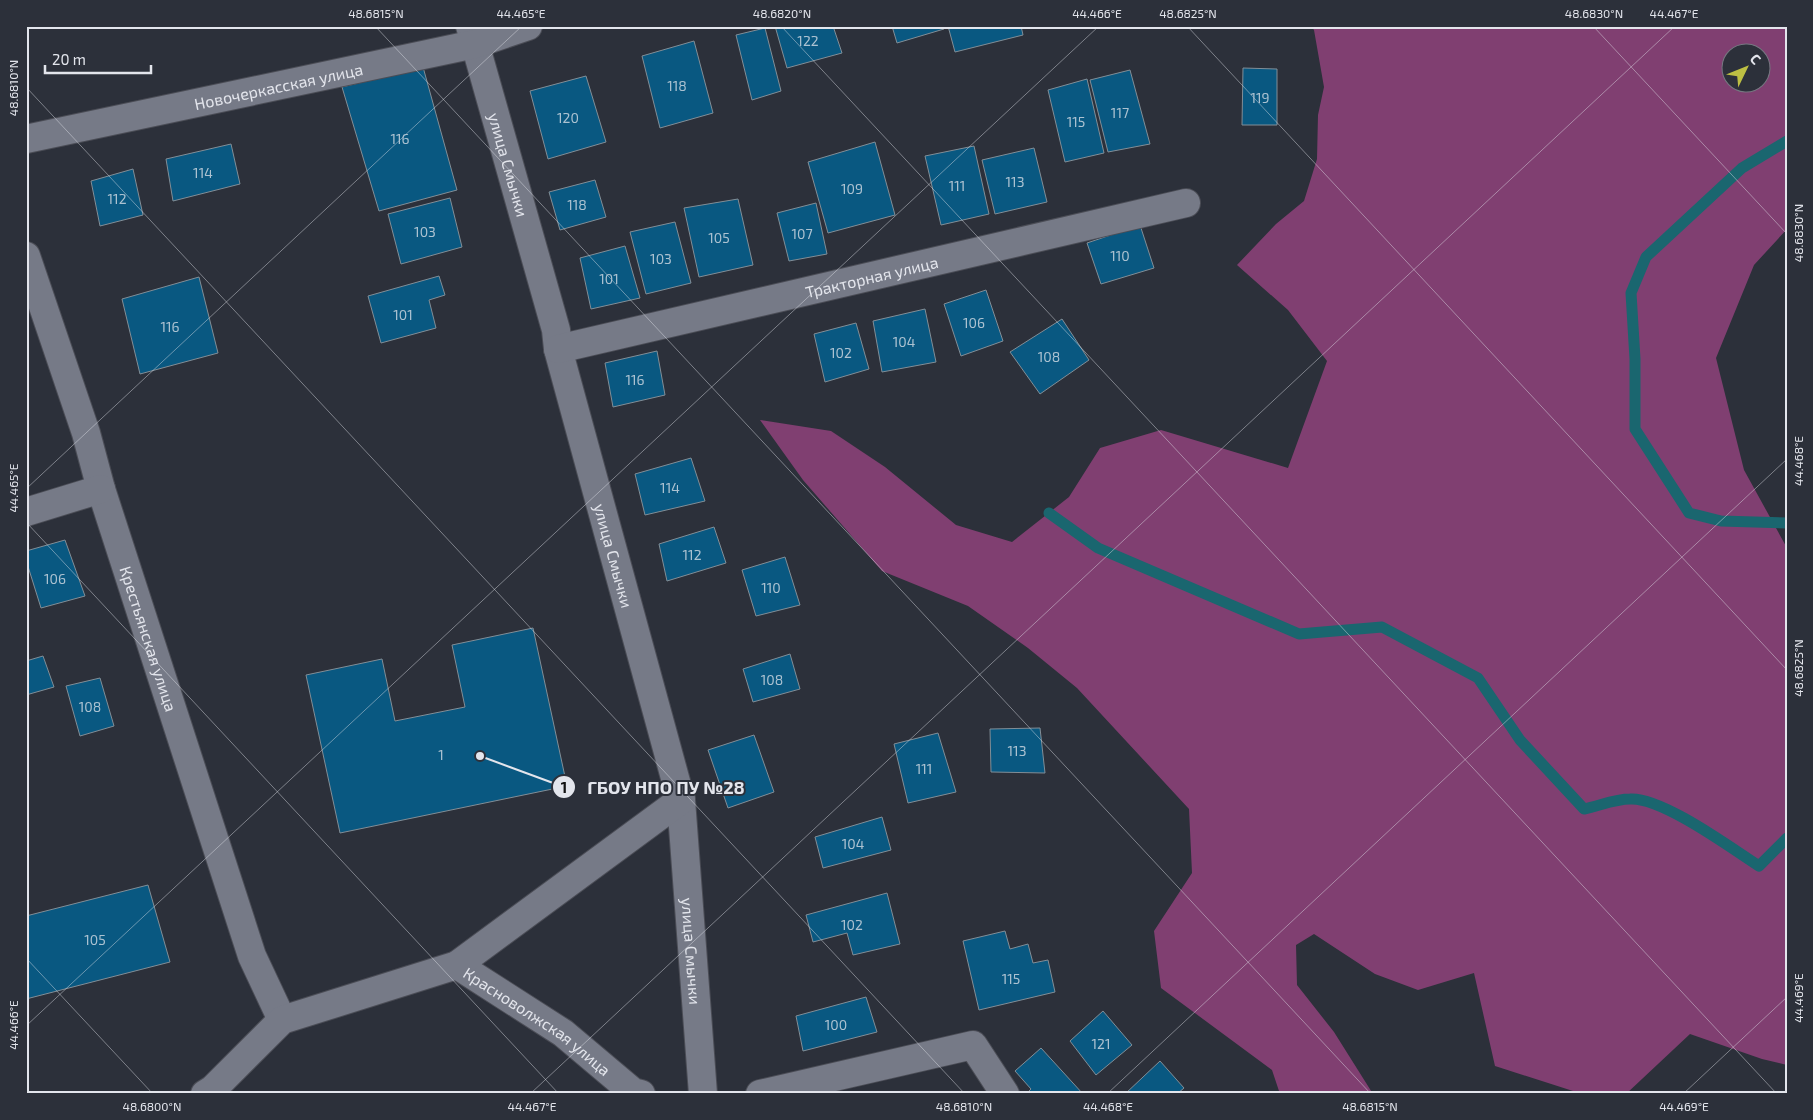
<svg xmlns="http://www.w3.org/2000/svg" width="1813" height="1120" font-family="'Exo 2',sans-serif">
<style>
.green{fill:#803f71;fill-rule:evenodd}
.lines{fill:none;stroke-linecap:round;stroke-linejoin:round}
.stream{stroke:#1a666f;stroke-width:11}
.building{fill:#095881;stroke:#828e97}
.minor-casing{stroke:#4b4d56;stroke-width:30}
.minor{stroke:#767a87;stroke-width:28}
.ticks{fill:none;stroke:#e3e5ec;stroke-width:1;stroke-opacity:0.45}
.labels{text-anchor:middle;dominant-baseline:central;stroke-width:4;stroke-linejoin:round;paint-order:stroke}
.number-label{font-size:14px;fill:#acc2d1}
.street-label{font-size:16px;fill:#e3e5ec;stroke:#2c303a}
.leader{fill:none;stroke:#e3e5ec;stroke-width:2}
.callout-dot{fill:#e3e5ec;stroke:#2c303a;stroke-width:2}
.mark-label{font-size:15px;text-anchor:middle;font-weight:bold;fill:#111}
.callout-label{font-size:18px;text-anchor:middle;font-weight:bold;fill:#e3e5ec;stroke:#2c303a;stroke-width:4;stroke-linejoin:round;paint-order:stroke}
.neatline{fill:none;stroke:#e3e5ec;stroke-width:2}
.ticks-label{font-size:12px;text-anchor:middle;fill:#e3e5ec}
</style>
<rect width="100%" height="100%" fill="#2c303a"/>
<path class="green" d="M 1311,26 L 1787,26 L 1787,229 L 1754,265 L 1716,358 L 1744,470 L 1787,548 L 1787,1065 L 1762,1059 L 1690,1034 L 1626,1094 L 1573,1091 L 1495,1066 L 1474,973 L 1418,990 L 1375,974 L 1314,934 L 1296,945 L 1297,985 L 1334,1032 L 1373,1094 L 1280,1094 L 1272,1070 L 1161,988 L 1154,931 L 1192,873 L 1189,809 L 1077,688 L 1028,648 L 968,606 L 882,571 L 803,480 L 760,420 L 831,431 L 885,467 L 956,525 L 1012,542 L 1069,497 L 1100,448 L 1161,430 L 1288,468 L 1327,361 L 1288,310 L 1237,265 L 1276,224 L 1304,201 L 1317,159 L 1318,115 L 1324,87 L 1314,30 ZM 1730,52 L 1760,52 L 1760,82 L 1730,82 Z"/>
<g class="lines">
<g class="stream">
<path d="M 1787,141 L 1742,168 L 1646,257 L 1631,293 L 1635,359 L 1635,429 L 1689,513 L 1721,521 L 1787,523"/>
<path d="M 1049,513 L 1098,548 L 1299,634 L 1382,627 L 1478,678 L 1520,740 L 1584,809 C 1599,806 1615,799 1630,799 C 1662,797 1731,848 1759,866 L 1787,838"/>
</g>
</g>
<g class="building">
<path d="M 775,26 L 833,26 L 842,53 L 787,68 Z"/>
<path d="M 892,26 L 944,26 L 944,29 L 897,43 Z"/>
<path d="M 948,26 L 1021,26 L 1023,35 L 955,52 Z"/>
<path d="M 765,28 L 781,91 L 752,100 L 736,35 Z"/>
<path d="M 694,41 L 713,113 L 660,128 L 642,56 Z"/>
<path d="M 423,67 L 457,190 L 379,211 L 342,87 Z"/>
<path d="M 1243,68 L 1277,69 L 1277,125 L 1242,125 Z"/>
<path d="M 1130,70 L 1150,144 L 1108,152 L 1090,80 Z"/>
<path d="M 586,76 L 606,142 L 548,159 L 530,91 Z"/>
<path d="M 1087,79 L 1104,153 L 1065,162 L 1048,90 Z"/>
<path d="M 875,142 L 895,215 L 828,233 L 808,162 Z"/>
<path d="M 231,144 L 240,184 L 173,201 L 166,159 Z"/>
<path d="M 974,146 L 989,214 L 941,225 L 925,156 Z"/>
<path d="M 1034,148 L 1047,202 L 995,214 L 982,160 Z"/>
<path d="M 133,169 L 143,215 L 100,226 L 91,181 Z"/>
<path d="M 595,180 L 606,217 L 560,230 L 549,192 Z"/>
<path d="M 450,198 L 462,247 L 401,264 L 388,214 Z"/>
<path d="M 738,199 L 753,265 L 699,277 L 684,208 Z"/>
<path d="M 816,203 L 827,254 L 789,261 L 777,213 Z"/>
<path d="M 675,222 L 691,283 L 646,294 L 630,232 Z"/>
<path d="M 1140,225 L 1154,268 L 1101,284 L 1087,243 Z"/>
<path d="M 625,246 L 640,298 L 591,309 L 580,258 Z"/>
<path d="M 439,276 L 445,295 L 429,300 L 436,328 L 381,343 L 368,296 Z"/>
<path d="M 199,277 L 218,353 L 140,374 L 122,299 Z"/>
<path d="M 986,290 L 1003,341 L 961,356 L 944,304 Z"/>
<path d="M 925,309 L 936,362 L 882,372 L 873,321 Z"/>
<path d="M 1062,319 L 1089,360 L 1040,394 L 1010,352 Z"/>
<path d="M 856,323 L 869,369 L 825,382 L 814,334 Z"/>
<path d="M 657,351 L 665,395 L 613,407 L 605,363 Z"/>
<path d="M 691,458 L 705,501 L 645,515 L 635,474 Z"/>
<path d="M 714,527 L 726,563 L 667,581 L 659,544 Z"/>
<path d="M 65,540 L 85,596 L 41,608 L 26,560 L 26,551 Z"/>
<path d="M 785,557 L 800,605 L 756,616 L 742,570 Z"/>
<path d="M 533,628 L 567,786 L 340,833 L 306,675 L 382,659 L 395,721 L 465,707 L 452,645 Z"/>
<path d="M 790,654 L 800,689 L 753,702 L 743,669 Z"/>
<path d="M 43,656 L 54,687 L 26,695 L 26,661 Z"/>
<path d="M 100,678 L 114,726 L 80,736 L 66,686 Z"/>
<path d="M 1040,728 L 1045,773 L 991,772 L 990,729 Z"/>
<path d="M 938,733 L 956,792 L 908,803 L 894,744 Z"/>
<path d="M 754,735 L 774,792 L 728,808 L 708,750 Z"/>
<path d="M 882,817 L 891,850 L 823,868 L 815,837 Z"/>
<path d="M 148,885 L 170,962 L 26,999 L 26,916 Z"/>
<path d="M 887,893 L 900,944 L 853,955 L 847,933 L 813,942 L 806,915 Z"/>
<path d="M 1005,931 L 1010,949 L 1028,944 L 1033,963 L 1048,960 L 1055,992 L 979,1010 L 963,941 Z"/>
<path d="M 866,997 L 877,1032 L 803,1051 L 796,1016 Z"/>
<path d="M 1103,1011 L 1132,1045 L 1096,1075 L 1070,1041 Z"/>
<path d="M 1041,1048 L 1083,1094 L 1026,1094 L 1031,1089 L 1015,1071 Z"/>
<path d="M 1160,1061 L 1184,1088 L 1177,1094 L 1125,1094 Z"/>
</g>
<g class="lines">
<defs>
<g id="minor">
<path id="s1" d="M 470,26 L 556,330 L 558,349 L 681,800 L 703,1094"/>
<path id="s2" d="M 26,139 L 475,44 L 528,26"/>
<path id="s3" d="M 26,256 L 86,433 L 101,489 L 252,956 L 282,1020"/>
<path id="s4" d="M 558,349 L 1186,203"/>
<path d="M 26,512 L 101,489"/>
<path id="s5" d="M 457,965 L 563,1033 L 633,1092 L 641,1094"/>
<path d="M 205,1094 L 213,1089 L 282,1020 L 457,965 L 681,800"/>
<path d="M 760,1094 L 973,1045 L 1005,1094"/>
</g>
</defs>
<use href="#minor" class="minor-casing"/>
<use href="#minor" class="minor"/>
</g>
<path class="ticks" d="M 375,26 L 1371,1094M 781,26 L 1777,1094M 1187,26 L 1787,670M 1593,26 L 1787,234M 26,87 L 965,1094M 26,489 L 522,26M 26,522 L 559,1094M 26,958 L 153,1094M 26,1026 L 1099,26M 530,1094 L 1675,26M 1107,1094 L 1787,459M 1683,1094 L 1787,997"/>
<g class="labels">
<g class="number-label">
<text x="808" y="40">122</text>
<text x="677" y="85">118</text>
<text x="1260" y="97">119</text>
<text x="1120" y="112">117</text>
<text x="568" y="117">120</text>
<text x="1076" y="121">115</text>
<text x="400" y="138">116</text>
<text x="203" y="172">114</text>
<text x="1015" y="181">113</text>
<text x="957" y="185">111</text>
<text x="852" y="188">109</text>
<text x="117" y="198">112</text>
<text x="577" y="204">118</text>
<text x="425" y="231">103</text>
<text x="802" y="233">107</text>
<text x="719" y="237">105</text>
<text x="1120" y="255">110</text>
<text x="661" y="258">103</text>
<text x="609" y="278">101</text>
<text x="403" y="314">101</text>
<text x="974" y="322">106</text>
<text x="170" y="326">116</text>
<text x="904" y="341">104</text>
<text x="841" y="352">102</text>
<text x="1049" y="356">108</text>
<text x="635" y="379">116</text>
<text x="670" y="487">114</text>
<text x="692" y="554">112</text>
<text x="55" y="578">106</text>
<text x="771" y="587">110</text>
<text x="772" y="679">108</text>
<text x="90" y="706">108</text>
<text x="1017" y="750">113</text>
<text x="441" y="754">1</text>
<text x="924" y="768">111</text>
<text x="853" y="843">104</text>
<text x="852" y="924">102</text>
<text x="95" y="939">105</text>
<text x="1011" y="978">115</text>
<text x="836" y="1024">100</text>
<text x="1101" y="1043">121</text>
</g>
<g class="street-label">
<text stroke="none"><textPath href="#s2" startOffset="258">Новочеркасская улица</textPath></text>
<text stroke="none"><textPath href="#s1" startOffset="144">улица Смычки</textPath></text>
<text stroke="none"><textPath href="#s4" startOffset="322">Тракторная улица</textPath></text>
<text stroke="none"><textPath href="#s1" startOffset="549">улица Смычки</textPath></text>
<text stroke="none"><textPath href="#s3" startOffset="402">Крестьянская улица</textPath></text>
<text stroke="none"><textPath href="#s1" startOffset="954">улица Смычки</textPath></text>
<text stroke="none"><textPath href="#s5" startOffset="98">Красноволжская улица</textPath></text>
</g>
</g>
<path class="leader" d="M480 756L564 787"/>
<g class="callout-dot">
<circle cx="480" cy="756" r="5"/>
<circle cx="564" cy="787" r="12"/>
</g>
<g class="mark-label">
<text x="564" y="793">1</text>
</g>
<g class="callout-label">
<text x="666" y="794">ГБОУ НПО ПУ №28</text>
</g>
<rect width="1813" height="1120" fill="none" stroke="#2c303a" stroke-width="55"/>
<g transform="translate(1746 68) rotate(47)"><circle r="24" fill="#2c303a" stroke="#757881"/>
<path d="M0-4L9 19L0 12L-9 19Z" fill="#bdbf43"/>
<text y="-8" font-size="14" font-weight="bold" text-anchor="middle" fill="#e3e5ec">С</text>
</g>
<path d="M45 65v8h106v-8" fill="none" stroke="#e3e5ec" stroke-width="2.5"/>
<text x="52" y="65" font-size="15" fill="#e3e5ec" stroke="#2c303a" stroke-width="4" paint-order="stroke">20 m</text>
<rect x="28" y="28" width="1758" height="1064" class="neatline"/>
<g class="ticks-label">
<text x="376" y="18">48.6815°N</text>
<text x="521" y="18">44.465°E</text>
<text x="782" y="18">48.6820°N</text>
<text x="1097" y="18">44.466°E</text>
<text x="1188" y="18">48.6825°N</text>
<text x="1594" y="18">48.6830°N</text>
<text x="1674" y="18">44.467°E</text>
<text transform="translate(14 88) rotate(-90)" y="4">48.6810°N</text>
<text transform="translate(1799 233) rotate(-90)" y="4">48.6830°N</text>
<text transform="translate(1799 461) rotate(-90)" y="4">44.468°E</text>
<text transform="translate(14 488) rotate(-90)" y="4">44.465°E</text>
<text transform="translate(1799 668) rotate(-90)" y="4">48.6825°N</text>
<text transform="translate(1799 998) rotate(-90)" y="4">44.469°E</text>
<text transform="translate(14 1025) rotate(-90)" y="4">44.466°E</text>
<text x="152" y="1111">48.6800°N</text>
<text x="532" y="1111">44.467°E</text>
<text x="964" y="1111">48.6810°N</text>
<text x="1108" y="1111">44.468°E</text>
<text x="1370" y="1111">48.6815°N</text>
<text x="1684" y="1111">44.469°E</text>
</g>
</svg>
